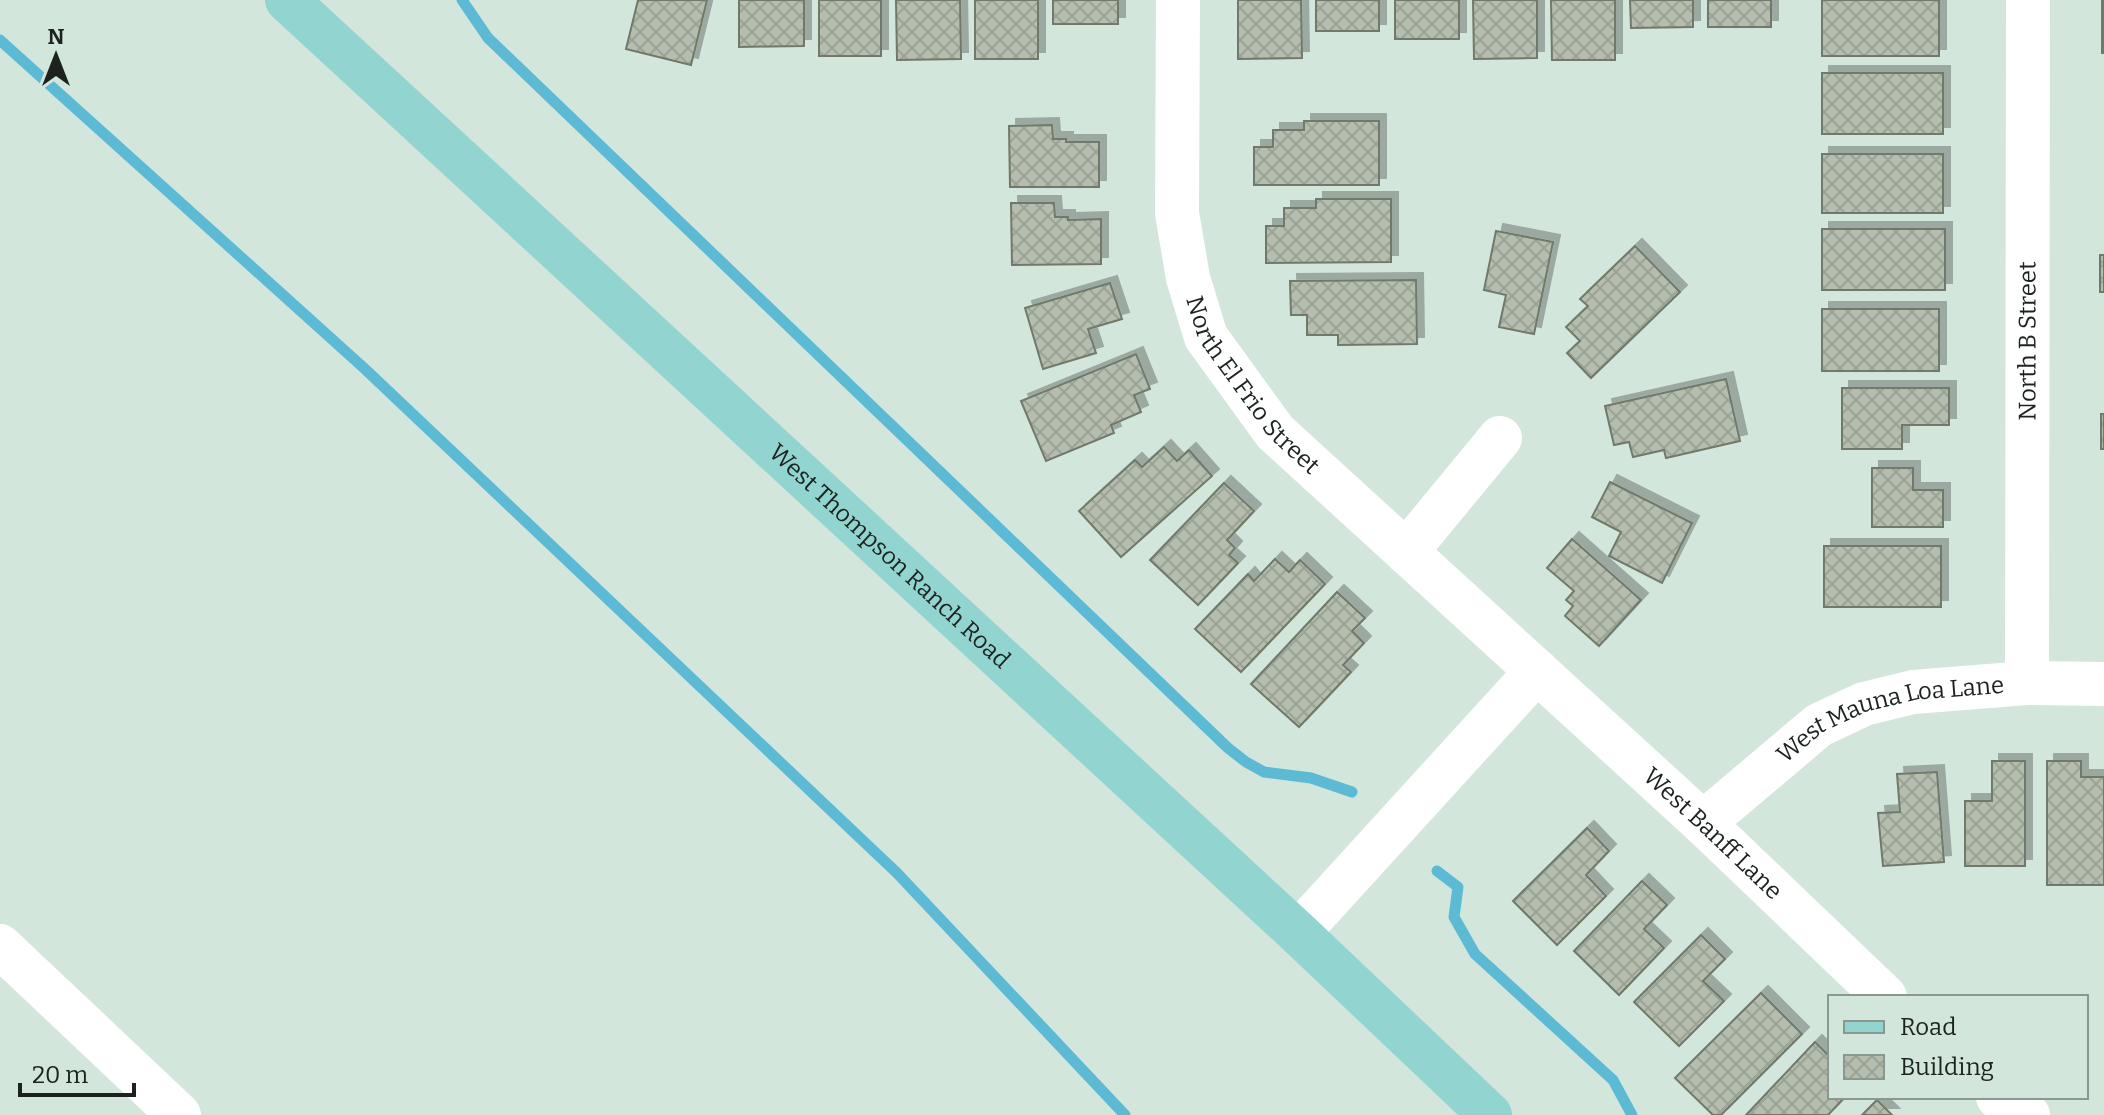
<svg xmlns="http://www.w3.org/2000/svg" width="2104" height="1115" font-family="Bitter,serif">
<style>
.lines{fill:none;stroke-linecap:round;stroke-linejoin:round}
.stream{stroke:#5dbad5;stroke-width:11}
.building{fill:url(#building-cross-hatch);stroke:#71796a;stroke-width:2;filter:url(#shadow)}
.minor{stroke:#fff;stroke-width:44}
.major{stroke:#92d4d0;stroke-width:44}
.labels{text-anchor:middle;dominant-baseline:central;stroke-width:6;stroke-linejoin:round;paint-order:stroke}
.street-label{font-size:24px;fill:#1c231f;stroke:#d3e6db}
</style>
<defs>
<pattern id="building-cross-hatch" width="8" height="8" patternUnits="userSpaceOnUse" patternTransform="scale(2)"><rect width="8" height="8" fill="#b5beae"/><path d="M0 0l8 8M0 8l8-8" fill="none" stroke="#9ba395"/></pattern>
<filter id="shadow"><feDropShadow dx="7" dy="-7" stdDeviation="0" flood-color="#0004"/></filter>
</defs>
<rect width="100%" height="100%" fill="#d3e6db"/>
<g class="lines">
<g class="stream">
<path d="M 462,0 L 488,38 L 1228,748 L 1246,762 L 1264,772 L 1311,778 L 1352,792"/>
<path d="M 0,40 L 365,369 L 897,873 L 1125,1115"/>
<path d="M 1437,871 L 1458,887 L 1454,917 L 1475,954 L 1613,1080 L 1632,1115"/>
</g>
</g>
<g class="building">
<path d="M 638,0 L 707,0 L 691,65 L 626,49 Z"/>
<path d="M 739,0 L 804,0 L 804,46 L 739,47 Z"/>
<rect x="819" y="0" width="62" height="56"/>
<path d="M 896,0 L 960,0 L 961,59 L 897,60 Z"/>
<rect x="975" y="0" width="63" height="59"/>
<rect x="1053" y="0" width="65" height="24"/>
<path d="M 1238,0 L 1301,0 L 1302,58 L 1238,59 Z"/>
<rect x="1316" y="0" width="63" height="31"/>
<rect x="1395" y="0" width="64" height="39"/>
<path d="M 1473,0 L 1537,0 L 1537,58 L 1474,59 Z"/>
<path d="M 1551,0 L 1615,0 L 1615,60 L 1552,60 Z"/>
<path d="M 1630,0 L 1693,0 L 1693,27 L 1631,28 Z"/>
<rect x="1708" y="0" width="63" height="27"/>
<rect x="1822" y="0" width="117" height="56"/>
<rect x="2102" y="0" width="2" height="53"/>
<rect x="1822" y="73" width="121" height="61"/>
<path d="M 1304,121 L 1379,121 L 1379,185 L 1254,185 L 1254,147 L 1273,147 L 1273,130 L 1304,130 Z"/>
<path d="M 1052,125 L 1053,139 L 1066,139 L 1066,142 L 1099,142 L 1099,187 L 1010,187 L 1009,126 Z"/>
<rect x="1822" y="154" width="121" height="59"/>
<path d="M 1316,199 L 1391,199 L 1391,262 L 1266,263 L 1266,226 L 1284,226 L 1284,208 L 1316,208 Z"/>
<path d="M 1011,203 L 1054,203 L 1055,217 L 1068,217 L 1068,220 L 1101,219 L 1101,264 L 1012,265 Z"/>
<rect x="1822" y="229" width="123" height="61"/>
<path d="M 1496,231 L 1553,242 L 1534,334 L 1499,327 L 1506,295 L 1484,290 Z"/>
<path d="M 1635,246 L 1680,292 L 1591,378 L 1567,353 L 1580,341 L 1566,327 L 1588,306 L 1580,299 Z"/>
<rect x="2100" y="255" width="4" height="37"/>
<path d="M 1416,280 L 1417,344 L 1338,345 L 1338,335 L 1307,335 L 1307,315 L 1291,315 L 1290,281 Z"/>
<path d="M 1110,283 L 1122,319 L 1088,329 L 1096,353 L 1043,369 L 1025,308 Z"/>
<rect x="1822" y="309" width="117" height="62"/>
<path d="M 1136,354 L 1150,389 L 1134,395 L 1141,412 L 1111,425 L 1114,433 L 1046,461 L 1021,401 Z"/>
<path d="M 1726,379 L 1740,441 L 1666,458 L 1664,450 L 1633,457 L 1629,442 L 1614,445 L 1605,406 Z"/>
<path d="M 1842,388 L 1949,388 L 1949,425 L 1902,425 L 1902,449 L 1842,449 Z"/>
<rect x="2101" y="414" width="3" height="35"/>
<path d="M 1164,447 L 1177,461 L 1189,450 L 1212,476 L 1121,557 L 1079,511 L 1135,460 L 1142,467 Z"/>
<path d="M 1872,468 L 1913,468 L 1913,490 L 1943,490 L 1943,527 L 1872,527 Z"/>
<path d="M 1610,482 L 1692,523 L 1662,583 L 1609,556 L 1621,532 L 1592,517 Z"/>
<path d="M 1224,483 L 1254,511 L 1227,540 L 1235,548 L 1229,555 L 1238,563 L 1198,605 L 1150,560 Z"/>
<path d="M 1572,539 L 1641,600 L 1599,646 L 1565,616 L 1573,606 L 1566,600 L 1574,591 L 1547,568 Z"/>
<rect x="1824" y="546" width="117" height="61"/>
<path d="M 1275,559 L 1289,572 L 1300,560 L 1325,584 L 1241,672 L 1195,629 L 1248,574 L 1254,581 Z"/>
<path d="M 1337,592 L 1365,618 L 1352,631 L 1364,643 L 1343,665 L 1351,672 L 1299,727 L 1251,684 Z"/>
<path d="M 1992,761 L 2025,761 L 2025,866 L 1965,866 L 1965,801 L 1992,801 Z"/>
<path d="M 2047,761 L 2081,761 L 2081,777 L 2104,777 L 2104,885 L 2047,885 Z"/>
<path d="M 1937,772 L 1944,862 L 1883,866 L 1878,813 L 1900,812 L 1897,774 Z"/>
<path d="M 1587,828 L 1609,851 L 1586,875 L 1606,896 L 1557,945 L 1513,901 Z"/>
<path d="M 1642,881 L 1667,905 L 1644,929 L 1664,948 L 1619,995 L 1574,951 Z"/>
<path d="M 1701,935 L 1725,959 L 1703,981 L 1724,1001 L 1679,1046 L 1634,1002 Z"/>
<path d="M 1761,993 L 1802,1034 L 1721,1115 L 1713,1115 L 1675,1078 Z"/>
<path d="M 1815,1042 L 1830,1057 L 1830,1097 L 1845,1097 L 1828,1115 L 1746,1115 Z"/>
<path d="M 1877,1100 L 1892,1115 L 1862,1115 Z"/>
</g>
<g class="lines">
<g class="minor">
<path id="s1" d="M 1178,0 L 1177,213 L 1188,278 L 1206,337 L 1275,432 L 1703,823 L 1885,997"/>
<path d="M 1406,552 L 1500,438"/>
<path id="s2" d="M 2027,683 L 2028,0"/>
<path id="s3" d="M 1703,823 L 1819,725 L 1864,704 L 1913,692 L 2027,683 L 2104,684"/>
<path d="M 1298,933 L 1537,671"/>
<path d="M 0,946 L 179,1115"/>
<path d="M 1998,1097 L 2028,1115"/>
</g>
<path class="major" id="s4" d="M 287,0 L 1298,933 L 1490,1115"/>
</g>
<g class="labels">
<g class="street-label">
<text stroke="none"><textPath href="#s2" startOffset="342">North B Street</textPath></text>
<text stroke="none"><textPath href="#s1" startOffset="406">North El Frio Street</textPath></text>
<text stroke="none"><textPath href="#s4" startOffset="820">West Thompson Ranch Road</textPath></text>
<text stroke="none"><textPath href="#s3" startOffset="222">West Mauna Loa Lane</textPath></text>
<text stroke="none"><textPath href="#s1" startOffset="1052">West Banff Lane</textPath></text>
</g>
</g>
<rect x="1828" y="995" width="260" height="104" fill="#d3e6db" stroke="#8a9890" stroke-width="2"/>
<rect x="1844" y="1021" width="40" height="12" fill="#92d4d0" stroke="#8a9890" stroke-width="2"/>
<text x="1900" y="1035" font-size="24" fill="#1c231f">Road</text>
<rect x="1844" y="1055" width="40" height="24" fill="url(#building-cross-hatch)" stroke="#8a9890" stroke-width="2"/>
<text x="1900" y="1075" font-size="24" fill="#1c231f">Building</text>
<g transform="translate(56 56)" stroke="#d3e6db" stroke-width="6" paint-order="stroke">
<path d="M0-6L14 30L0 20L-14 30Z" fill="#1c231f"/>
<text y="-12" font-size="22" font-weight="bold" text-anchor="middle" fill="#1c231f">N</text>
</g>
<path d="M20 1083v12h114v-12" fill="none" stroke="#1c231f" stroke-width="4"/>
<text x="32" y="1083" font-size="24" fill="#1c231f" stroke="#d3e6db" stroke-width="6" paint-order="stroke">20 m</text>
</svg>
